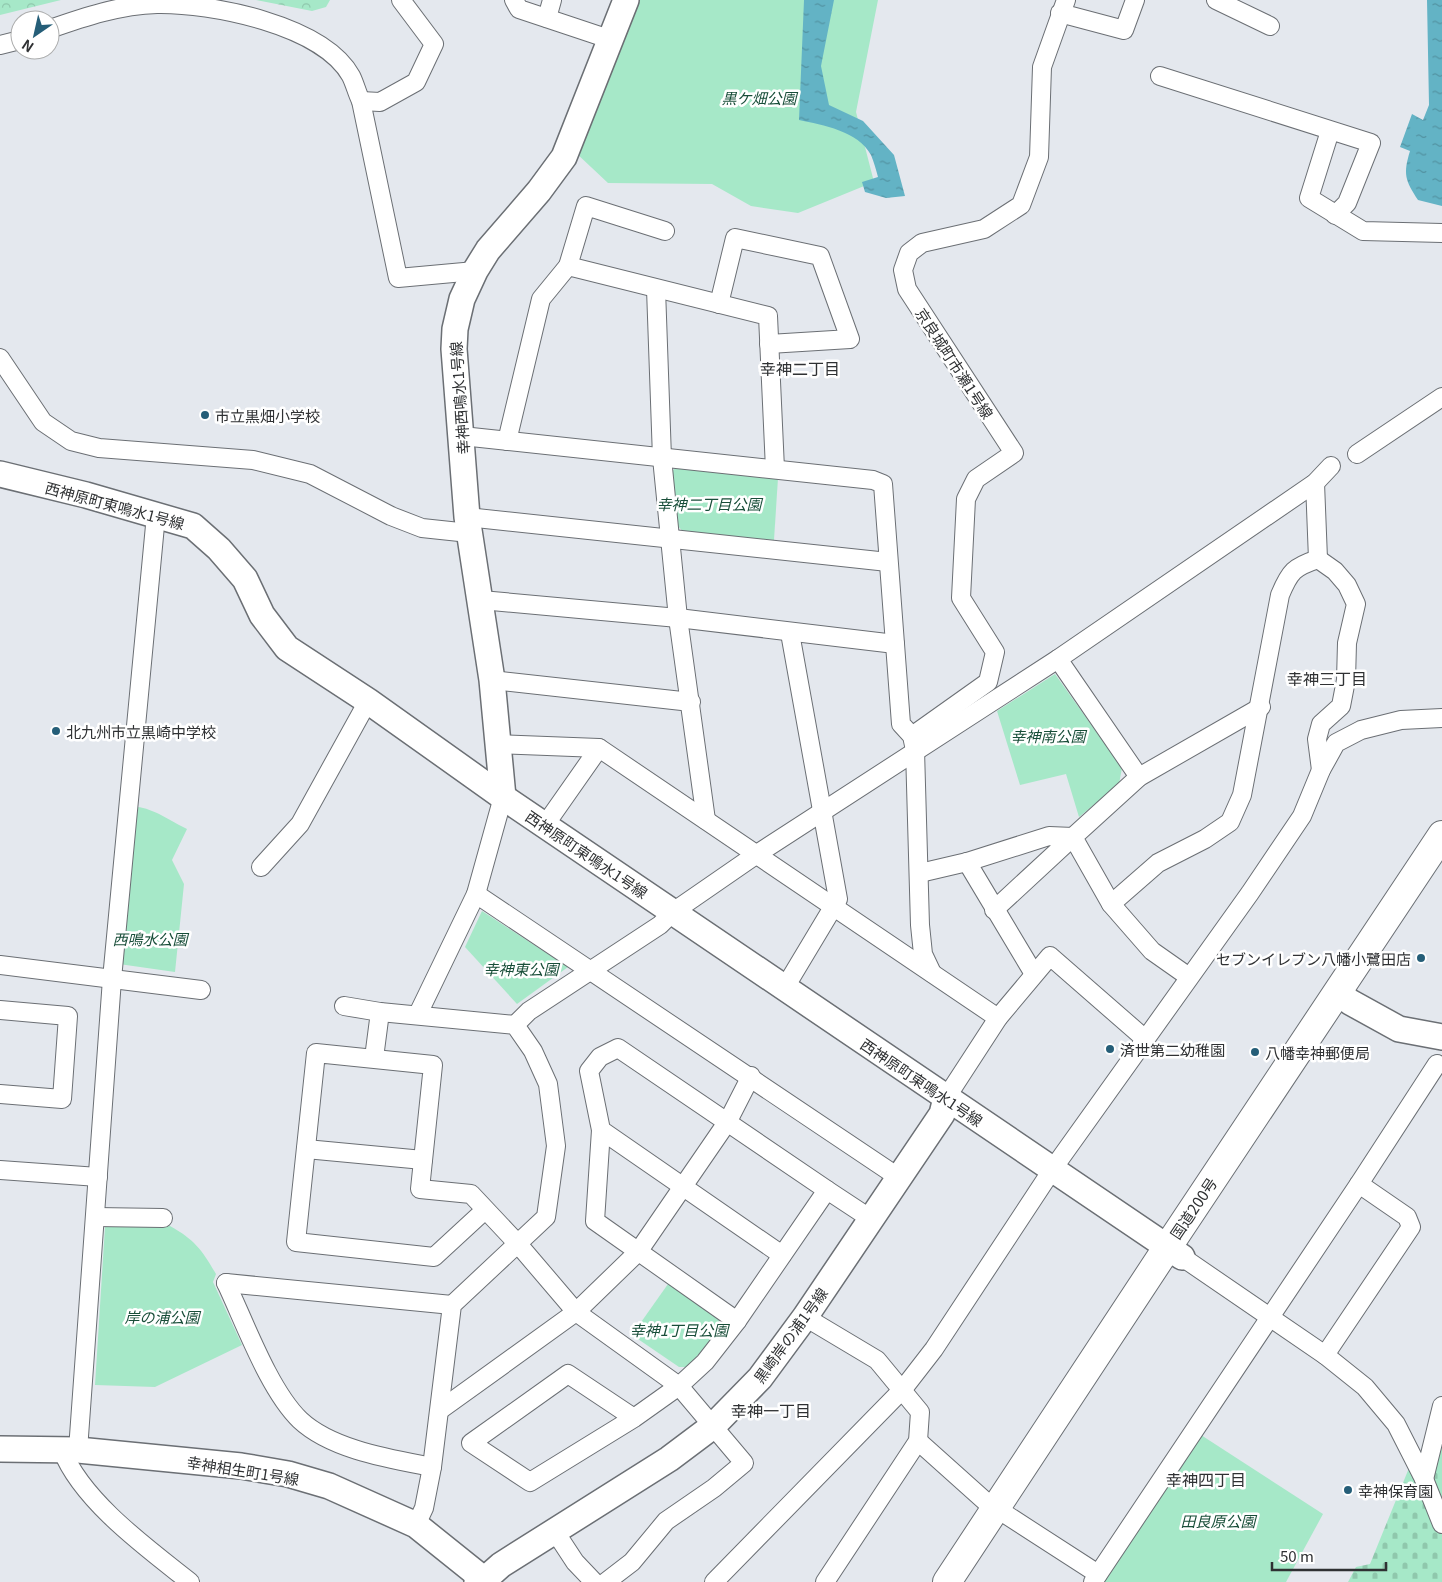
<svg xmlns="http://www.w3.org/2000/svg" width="1442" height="1582" font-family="Georgia,'Noto Sans JP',serif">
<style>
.forest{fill:url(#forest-crowns)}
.cemetery{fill:url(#cemetery-stones)}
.park{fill:#a6e8c8}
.water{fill:url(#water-ripples)}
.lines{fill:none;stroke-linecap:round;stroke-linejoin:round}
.street-casing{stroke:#6b6f74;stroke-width:20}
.secondary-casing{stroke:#6b6f74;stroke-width:28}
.highway-casing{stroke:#6b6f74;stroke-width:30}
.street{stroke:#fff;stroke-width:18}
.secondary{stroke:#fff;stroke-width:25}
.highway{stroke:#fff;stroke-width:28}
.poi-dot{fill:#255e78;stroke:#fff;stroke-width:2}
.labels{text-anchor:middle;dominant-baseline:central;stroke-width:5;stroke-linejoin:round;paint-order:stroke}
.park-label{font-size:15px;font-style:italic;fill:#184e39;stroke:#fff}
.street-label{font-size:15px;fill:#2f3133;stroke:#fff}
.poi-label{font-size:15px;fill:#2f3133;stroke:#fff;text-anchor:start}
.neighbourhood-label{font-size:16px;fill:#2f3133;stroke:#fff}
</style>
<defs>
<pattern id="forest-crowns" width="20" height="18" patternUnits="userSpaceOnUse" patternTransform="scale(1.25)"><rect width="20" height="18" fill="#a6e8c8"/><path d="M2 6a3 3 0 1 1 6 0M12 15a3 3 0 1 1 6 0" fill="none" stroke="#8fc7ac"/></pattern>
<pattern id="cemetery-stones" width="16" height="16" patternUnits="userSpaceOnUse" patternTransform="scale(1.25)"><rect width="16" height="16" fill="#a6e8c8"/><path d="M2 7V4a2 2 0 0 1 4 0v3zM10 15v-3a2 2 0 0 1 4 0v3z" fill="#8fc7ac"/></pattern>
<pattern id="water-ripples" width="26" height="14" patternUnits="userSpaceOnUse" patternTransform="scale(1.25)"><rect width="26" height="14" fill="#63b3c5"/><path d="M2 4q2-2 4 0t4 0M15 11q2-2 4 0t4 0" fill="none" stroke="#5292a1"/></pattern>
</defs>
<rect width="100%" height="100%" fill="#e4e8ee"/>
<g class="forest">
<path d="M 0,0 L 61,0 L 0,15 Z"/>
<path d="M 256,0 L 330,0 L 326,7 L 312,11 Z"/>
</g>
<path class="cemetery" d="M 1442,1431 L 1442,1582 L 1348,1582 L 1356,1567 L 1370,1564 L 1409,1468 Z"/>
<g class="park">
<path d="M 637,0 L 878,0 L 856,112 L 874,182 L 798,213 L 751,206 L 712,184 L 608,183 L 575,152 Z"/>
<path d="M 675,468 L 778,478 L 774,540 L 684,533 L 678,526 L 671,473 Z"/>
<path d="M 1055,674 L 1122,768 L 1119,784 L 1079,817 L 1066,774 L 1020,785 L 997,711 Z"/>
<path d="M 137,807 C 153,808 172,822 187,829 L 172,860 L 184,884 L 175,972 L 119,964 Z"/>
<path d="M 482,911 L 568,967 L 517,1004 L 465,947 Z"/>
<path d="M 170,1226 C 195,1240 202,1250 216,1274 L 213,1282 L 242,1345 L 155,1387 L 95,1385 L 105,1227 Z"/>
<path d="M 668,1284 L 719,1320 L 721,1330 L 687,1367 L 679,1367 L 632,1335 Z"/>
<path d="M 1201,1435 L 1323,1514 L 1286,1582 L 1102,1582 Z"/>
</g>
<g class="water">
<path d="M 804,0 L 834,0 L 821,66 L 829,105 L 863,121 L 894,155 L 905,196 L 886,198 L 865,192 L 862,182 L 878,177 C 876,170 874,162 871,155 C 858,131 823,125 799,120 Z"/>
<path d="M 1427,0 L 1442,0 L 1442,206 L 1418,200 C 1405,180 1403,174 1410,151 L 1400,147 L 1412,114 L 1423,120 L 1429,105 Z"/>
</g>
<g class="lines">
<defs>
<g id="street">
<path d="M 514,0 L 519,9 L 612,40"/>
<path d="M 1216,0 L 1270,26"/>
<path d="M 1060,13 L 1124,30 L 1135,0"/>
<path d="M 547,18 L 552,0"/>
<path d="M 50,29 C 84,17 120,5 157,4 C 211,3 323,25 351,76 C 355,84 357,93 361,101 L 398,278 L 475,271"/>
<path d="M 0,45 L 20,40"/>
<path d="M 1160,76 L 1371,143 L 1347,203 L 1335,215"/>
<path d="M 361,101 L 380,102 L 416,82 L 434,44 L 401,0"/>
<path d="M 1330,131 L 1309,198 L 1363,231 L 1442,233"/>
<path d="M 568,266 L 586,206 L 665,231"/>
<path d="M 656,289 L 662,458 L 678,618 L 706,820"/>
<path d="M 719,304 L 735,238 L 820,256 L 850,339 L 769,344"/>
<path d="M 0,358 L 43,422 L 71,441 L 99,448 L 253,460 L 310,474 L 391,516 L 422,528 L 469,533"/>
<path d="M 462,436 L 873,480 L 883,484 L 901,724 L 912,736 L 915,750 L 920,925 L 923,954 L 932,973"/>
<path d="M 507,441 L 541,299 L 568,266 L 768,316 L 775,469"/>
<path d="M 1357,454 L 1442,397"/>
<path d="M 1315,483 L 1318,559"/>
<path d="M 467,517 L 888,562"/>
<path d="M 1318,559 L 1335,571 L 1347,585 L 1356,604 L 1347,643 L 1346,680 L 1341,706 L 1321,724 L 1317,739 L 1321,770"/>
<path d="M 481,600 L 678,618 L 895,644"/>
<path d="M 1058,659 L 1139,777"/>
<path d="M 492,680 L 691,702"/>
<path d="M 912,736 L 988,682 L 995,652 L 961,598 L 966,499 L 976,479 L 1014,453 L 907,289 L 903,270 L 909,253 L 922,243 L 984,229 L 1021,205 L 1039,157 L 1042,67 L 1066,0"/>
<path d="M 498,744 L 599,748 L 998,1018"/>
<path d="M 545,825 L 599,748"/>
<path d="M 967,862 L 1034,974"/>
<path d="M 261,867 L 300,824 L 368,701"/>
<path d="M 920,873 L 967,862 L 1049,836 L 1073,837 L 994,910"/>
<path d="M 476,894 L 898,1177"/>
<path d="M 1111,904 L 1158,863 L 1205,839 L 1230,822 L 1242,795 L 1280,595 C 1290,571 1294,567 1318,559"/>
<path d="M 0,965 L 201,990"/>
<path d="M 1189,977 L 1152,951 L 1111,904 L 1073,837 L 1139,777 L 1261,707"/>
<path d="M 784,989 L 838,899 L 790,633"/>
<path d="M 344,1006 L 380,1012 L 515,1025 L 533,1051 L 548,1084 L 556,1146 L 546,1217 L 452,1305 L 432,1467 L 424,1508 L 416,1525"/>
<path d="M 0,1010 L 68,1016 L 62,1099 L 0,1094"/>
<path d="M 418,1014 L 476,894 L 503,797"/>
<path d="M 515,1025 L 529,1011 L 660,925 L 673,912 L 757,854 L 1058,659 L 1315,483 L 1331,466"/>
<path d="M 374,1058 L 380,1012"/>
<path d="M 946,1098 L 998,1018 L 1050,956 L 1144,1038"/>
<path d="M 601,1130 L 595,1221 L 737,1321"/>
<path d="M 306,1149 L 423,1160"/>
<path d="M 0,1170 L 98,1177"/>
<path d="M 485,1210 L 434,1257 L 296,1242 L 316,1053 L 433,1065 L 420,1189 L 471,1194 L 518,1244 L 576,1312 L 679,1386 L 744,1463 L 714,1488 L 666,1521 L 632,1562 L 606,1582"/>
<path d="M 96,1217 L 163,1218"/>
<path d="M 782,1255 L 601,1130 L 589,1071 L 600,1057 L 618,1048 L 827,1190"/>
<path d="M 1182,1257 L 1325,1355 L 1365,1387 L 1396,1424 L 1424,1479 L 1442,1524"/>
<path d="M 226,1283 C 245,1323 269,1390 300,1420 C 332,1450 391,1459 432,1467"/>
<path d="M 226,1283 L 452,1305"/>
<path d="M 805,1317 L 877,1360 L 920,1412 L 918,1441 L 825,1582"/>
<path d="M 1325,1355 L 1411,1227 L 1407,1217 L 1359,1184"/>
<path d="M 440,1410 L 576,1312 L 638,1252 L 728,1121 L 751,1076"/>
<path d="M 634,1418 L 568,1374 L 471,1443 L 530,1482 L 634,1418 L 679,1386 L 705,1362 L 737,1321 L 827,1190 L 871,1219"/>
<path d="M 918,1441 L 985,1501 L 1098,1574"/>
<path d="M 62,1450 C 82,1501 147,1548 190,1582"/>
<path d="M 78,1450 L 112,979 L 156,515"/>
<path d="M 1424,1479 L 1442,1406"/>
<path d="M 554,1530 L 575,1562 L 594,1582"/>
<path d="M 714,1582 L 903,1389 L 934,1349 L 1052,1170 L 1250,893 L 1302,816 L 1321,770 L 1336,743 L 1361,730 L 1401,720 L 1442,718"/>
<path d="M 1093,1582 L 1359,1184 L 1437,1064"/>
</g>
<g id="secondary">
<path d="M 0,474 L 86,495 L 193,526 L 219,549 L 245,579 L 262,615 L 287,648 L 368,701 L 503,797 L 1182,1257"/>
<path d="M 503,797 L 492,680 L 467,517 L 454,349 L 455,329 L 462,299 L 475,271 L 488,250 L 539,191 L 564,157 L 626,0"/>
<path d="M 1338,992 L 1350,1002 L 1399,1029 L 1442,1037"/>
<path d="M 0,1449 L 78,1450 L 241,1466 L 288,1474 L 329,1486 L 416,1525 L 487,1582"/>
<path d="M 477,1582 L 484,1580 L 501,1565 L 669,1459 L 713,1426 L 760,1378 L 805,1317 L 942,1114 L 946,1098"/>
</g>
<path id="highway" d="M 947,1582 L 1167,1248 L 1442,835"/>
</defs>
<use href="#street" class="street-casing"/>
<use href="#secondary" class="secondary-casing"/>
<use href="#highway" class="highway-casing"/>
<use href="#street" class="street"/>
<use href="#secondary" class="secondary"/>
<use href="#highway" class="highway"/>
</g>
<g class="poi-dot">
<circle cx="205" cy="415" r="5"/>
<circle cx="56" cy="731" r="5"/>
<circle cx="1421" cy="958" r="5"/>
<circle cx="1110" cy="1049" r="5"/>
<circle cx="1255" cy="1052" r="5"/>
<circle cx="1348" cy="1490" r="5"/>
</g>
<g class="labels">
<g class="park-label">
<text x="759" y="97">黒ケ畑公園</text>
<text x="709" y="503">幸神二丁目公園</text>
<text x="1048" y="735">幸神南公園</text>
<text x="150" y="938">西鳴水公園</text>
<text x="521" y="968">幸神東公園</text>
<text x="162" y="1316">岸の浦公園</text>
<text x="679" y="1329">幸神1丁目公園</text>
<text x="1218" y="1520">田良原公園</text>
</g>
<g class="street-label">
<text transform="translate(955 363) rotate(57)">京良城町市瀬1号線</text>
<text transform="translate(459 398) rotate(-94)">幸神西鳴水1号線</text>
<text transform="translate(115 505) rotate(15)">西神原町東鳴水1号線</text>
<text transform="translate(587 854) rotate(34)">西神原町東鳴水1号線</text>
<text transform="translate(922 1082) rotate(34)">西神原町東鳴水1号線</text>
<text transform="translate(1193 1208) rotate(-56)">国道200号</text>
<text transform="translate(790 1335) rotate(-54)">黒崎岸の浦1号線</text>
<text transform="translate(243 1470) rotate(9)">幸神相生町1号線</text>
</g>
<g class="poi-label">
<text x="215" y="415">市立黒畑小学校</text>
<text x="66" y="731">北九州市立黒崎中学校</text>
<text x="1411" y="958" text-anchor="end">セブンイレブン八幡小鷺田店</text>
<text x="1120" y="1049">済世第二幼稚園</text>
<text x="1265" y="1052">八幡幸神郵便局</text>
<text x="1358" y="1490">幸神保育園</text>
</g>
<g class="neighbourhood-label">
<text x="800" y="368">幸神二丁目</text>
<text x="1327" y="678">幸神三丁目</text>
<text x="771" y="1410">幸神一丁目</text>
<text x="1206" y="1479">幸神四丁目</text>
</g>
</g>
<g transform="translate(35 35) rotate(214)"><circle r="24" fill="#ffffff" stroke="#acadad"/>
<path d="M0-4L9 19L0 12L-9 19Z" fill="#255e78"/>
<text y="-8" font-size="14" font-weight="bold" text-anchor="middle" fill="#2f3133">N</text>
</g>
<path d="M1272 1562v8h114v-8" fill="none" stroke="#2f3133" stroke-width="2.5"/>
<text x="1280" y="1562" font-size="15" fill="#2f3133" stroke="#ffffff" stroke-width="4" paint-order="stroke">50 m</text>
</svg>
